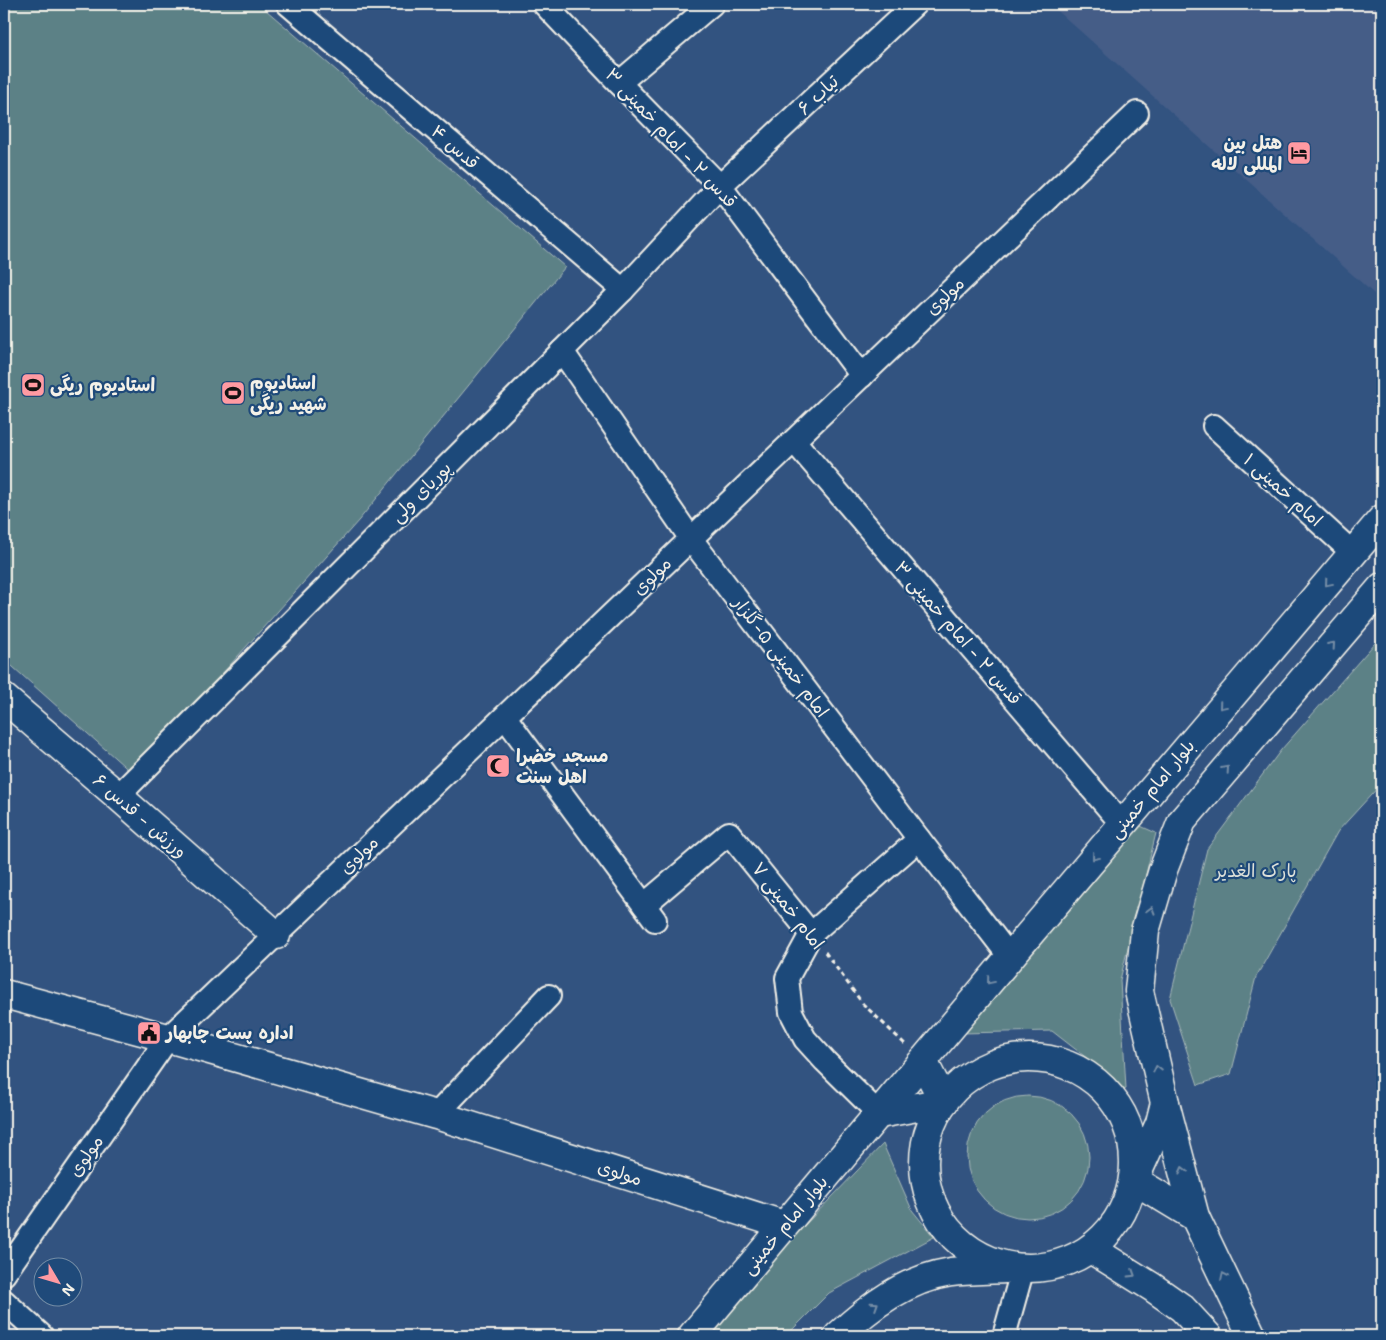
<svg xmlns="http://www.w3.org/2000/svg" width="1386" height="1340" font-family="'Shantell Sans','Playpen Sans Arabic',sans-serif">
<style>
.built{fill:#455d87}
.green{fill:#5c8186;stroke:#a8b9b7}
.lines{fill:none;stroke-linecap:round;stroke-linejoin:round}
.minor-casing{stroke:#f4f1e8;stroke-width:26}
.tertiary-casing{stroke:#f4f1e8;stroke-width:31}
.primary-casing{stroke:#f4f1e8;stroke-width:31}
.path{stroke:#f4f1e8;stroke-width:3;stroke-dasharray:5 4;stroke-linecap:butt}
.minor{stroke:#1f4a7a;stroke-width:22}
.tertiary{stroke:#1f4a7a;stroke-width:28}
.primary{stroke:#1f4a7a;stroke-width:28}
.oneway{stroke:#748da6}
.labels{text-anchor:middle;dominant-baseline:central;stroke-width:4.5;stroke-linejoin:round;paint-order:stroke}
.street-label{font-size:18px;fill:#f4f1e8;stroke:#1f4a7a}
.poi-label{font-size:18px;font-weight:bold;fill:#f4f1e8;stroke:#1f4a7a;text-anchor:start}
.park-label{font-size:18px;fill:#dde0d9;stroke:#1f4a7a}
</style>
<rect width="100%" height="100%" fill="#325380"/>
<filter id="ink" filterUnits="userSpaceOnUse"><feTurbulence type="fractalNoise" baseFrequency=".02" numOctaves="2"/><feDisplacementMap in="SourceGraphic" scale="10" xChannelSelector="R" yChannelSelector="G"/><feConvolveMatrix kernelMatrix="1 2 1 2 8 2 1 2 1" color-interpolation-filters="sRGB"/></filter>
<g filter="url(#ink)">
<path class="built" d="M 1050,4 L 1382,4 L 1382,301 Z"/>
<g class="green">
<path d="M 4,4 L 259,4 L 565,267 L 359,520 L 133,774 L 4,659 Z"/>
<path d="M 1382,635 L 1382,783 L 1338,831 L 1256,977 L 1231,1074 L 1198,1085 L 1170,999 L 1207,849 L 1281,750 Z"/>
<path d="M 1136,824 L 1156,833 L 1120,980 L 1126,1089 L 1116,1092 L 1088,1059 L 1052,1031 L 962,1033 Z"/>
<circle cx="1028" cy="1157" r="61"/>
<path d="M 883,1144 L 912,1210 L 934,1237 L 829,1293 L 786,1336 L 705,1336 L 779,1252 Z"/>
</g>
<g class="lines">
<defs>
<g id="minor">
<path d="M 288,4 L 623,290"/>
<path d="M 544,4 L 619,83 L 720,186 L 862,376"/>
<path d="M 619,83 L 712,4"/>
<path d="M 562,351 L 691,539 L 919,839 L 1010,957"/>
<path d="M 1214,426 L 1353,553"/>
<path d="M 794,441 L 1122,824"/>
<path d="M 505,717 L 655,920"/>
<path d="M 118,796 L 623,290 L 720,186 L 915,4"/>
<path d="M 644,905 L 729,833 L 811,934"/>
<path d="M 879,1114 L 825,1061 L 805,1039 L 791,1012 L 787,978 L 811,934 L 919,839"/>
<path d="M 436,1115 L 549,996"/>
<path d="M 4,1274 L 168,1038 L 1137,113"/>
<path d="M 4,1301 L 42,1336"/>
<path d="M 1004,1336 L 1023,1268"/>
</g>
<g id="tertiary">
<path d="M 4,698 L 118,796 L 276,935"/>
<path d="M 4,994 L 168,1038 L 436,1115 L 784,1225"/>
<path d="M 1165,1103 L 1195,1217"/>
<path d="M 1134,1180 L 1195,1217 L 1252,1336"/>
<path d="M 1091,1249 L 1152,1287 L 1182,1308 L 1208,1336"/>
</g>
<g id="primary">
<circle cx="1029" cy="1163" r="105"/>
<path d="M 879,1114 L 944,1102 L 923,1061"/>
<path d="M 1134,1180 L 1160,1123 L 1165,1103 L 1139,991 L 1145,931 L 1163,870 L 1182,821 L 1382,587"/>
<path d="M 692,1336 L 1010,957 L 1382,519"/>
<path d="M 838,1336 C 870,1306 906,1279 951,1272 C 968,1270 987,1270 1005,1269"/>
</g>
</defs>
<use href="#minor" class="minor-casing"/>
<use href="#tertiary" class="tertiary-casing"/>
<use href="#primary" class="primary-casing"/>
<path class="path" d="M 825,952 L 863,1004 L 906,1045"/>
<use href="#minor" class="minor"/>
<use href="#tertiary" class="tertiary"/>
<use href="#primary" class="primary"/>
</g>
<defs><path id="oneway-chevron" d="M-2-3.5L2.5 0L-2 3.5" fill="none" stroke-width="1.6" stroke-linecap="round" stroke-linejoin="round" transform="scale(1.25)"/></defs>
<g class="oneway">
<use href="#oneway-chevron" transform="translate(1328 583) rotate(130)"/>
<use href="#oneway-chevron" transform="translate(1332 645) rotate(-49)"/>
<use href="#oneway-chevron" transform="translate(1222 706) rotate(130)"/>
<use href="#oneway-chevron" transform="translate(1226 769) rotate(-49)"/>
<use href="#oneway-chevron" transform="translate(1095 857) rotate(130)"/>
<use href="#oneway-chevron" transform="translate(1151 910) rotate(-74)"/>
<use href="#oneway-chevron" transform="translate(990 981) rotate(130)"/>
<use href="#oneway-chevron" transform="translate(1157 1069) rotate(-103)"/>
<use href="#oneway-chevron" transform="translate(1183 1170) rotate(-104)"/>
<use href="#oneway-chevron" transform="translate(1132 1274) rotate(32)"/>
<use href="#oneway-chevron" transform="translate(1224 1276) rotate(-116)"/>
<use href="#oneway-chevron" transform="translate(875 1305) rotate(-33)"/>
</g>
</g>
<defs>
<symbol id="hotel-square" viewBox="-11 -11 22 22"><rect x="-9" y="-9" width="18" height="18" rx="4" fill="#ff9aa2" stroke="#1f4a7a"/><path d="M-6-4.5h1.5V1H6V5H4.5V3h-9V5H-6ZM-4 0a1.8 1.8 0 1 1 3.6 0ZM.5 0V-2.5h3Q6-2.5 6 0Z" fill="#111"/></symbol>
<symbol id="stadium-square" viewBox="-11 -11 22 22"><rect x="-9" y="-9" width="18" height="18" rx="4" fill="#ff9aa2" stroke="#1f4a7a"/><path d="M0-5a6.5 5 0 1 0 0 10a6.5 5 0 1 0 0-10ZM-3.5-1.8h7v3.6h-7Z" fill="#111"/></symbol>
<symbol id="mosque-square" viewBox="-11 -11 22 22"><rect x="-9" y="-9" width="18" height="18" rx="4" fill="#ff9aa2" stroke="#1f4a7a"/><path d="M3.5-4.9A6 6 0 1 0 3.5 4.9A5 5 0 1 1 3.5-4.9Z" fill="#111"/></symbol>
<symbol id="civic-square" viewBox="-11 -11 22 22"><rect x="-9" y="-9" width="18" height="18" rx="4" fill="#ff9aa2" stroke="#1f4a7a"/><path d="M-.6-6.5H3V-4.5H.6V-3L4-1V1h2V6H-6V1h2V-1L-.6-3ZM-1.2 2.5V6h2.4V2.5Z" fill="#111"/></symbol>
</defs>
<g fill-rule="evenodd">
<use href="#hotel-square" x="1285" y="139" width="28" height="28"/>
<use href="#stadium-square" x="19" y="371" width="28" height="28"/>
<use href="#stadium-square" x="219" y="379" width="28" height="28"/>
<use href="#mosque-square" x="484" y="752" width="28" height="28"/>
<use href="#civic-square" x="135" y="1019" width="28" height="28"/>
</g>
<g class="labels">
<g class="street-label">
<text transform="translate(818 95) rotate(-43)">تیاب ۶</text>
<text transform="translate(671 138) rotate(47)">قدس ۲ - امام خمینی ۳</text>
<text transform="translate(455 147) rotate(41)">قدس ۴</text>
<text transform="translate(945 296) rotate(-44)">مولوی</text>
<text transform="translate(1283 490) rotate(42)">امام خمینی ۱</text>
<text transform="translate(421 492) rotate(-45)">پوریای ولی</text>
<text transform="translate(652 576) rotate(-44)">مولوی</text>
<text transform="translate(958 633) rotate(49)">قدس ۲ - امام خمینی ۳</text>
<text transform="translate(781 657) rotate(53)">امام خمینی ۵-گلزار</text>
<text transform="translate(1152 789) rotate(-50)">بلوار امام خمینی</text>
<text transform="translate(140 816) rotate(41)">ورزش - قدس ۶</text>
<text transform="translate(359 855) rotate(-44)">مولوی</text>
<text transform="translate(788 906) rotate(52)">امام خمینی ۷</text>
<text transform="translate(86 1156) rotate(-55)">مولوی</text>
<text transform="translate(620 1173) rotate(18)">مولوی</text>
<text transform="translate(785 1225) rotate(-50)">بلوار امام خمینی</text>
</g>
<g class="poi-label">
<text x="1282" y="143" text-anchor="end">هتل بین<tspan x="1282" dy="21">المللی لاله</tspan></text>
<text x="250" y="383">استادیوم<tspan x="250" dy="21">شهید ریگی</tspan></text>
<text x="50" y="385">استادیوم ریگی</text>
<text x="516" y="756">مسجد خضرا<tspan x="516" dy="21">اهل سنت</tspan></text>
<text x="166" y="1033">اداره پست چابهار</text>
</g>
<g class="park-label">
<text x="1256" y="871">پارک الغدیر</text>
</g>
</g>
<rect width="1386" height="1340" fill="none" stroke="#1f4a7a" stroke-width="20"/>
<rect x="10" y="10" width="1366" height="1320" fill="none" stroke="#f4f1e8" stroke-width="2" filter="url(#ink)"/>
<g transform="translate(58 1282) rotate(128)"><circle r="24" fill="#1f4a7a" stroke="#748da6"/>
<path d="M0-4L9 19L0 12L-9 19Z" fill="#ff9aa2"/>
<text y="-8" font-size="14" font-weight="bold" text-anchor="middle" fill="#f4f1e8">N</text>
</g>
</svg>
